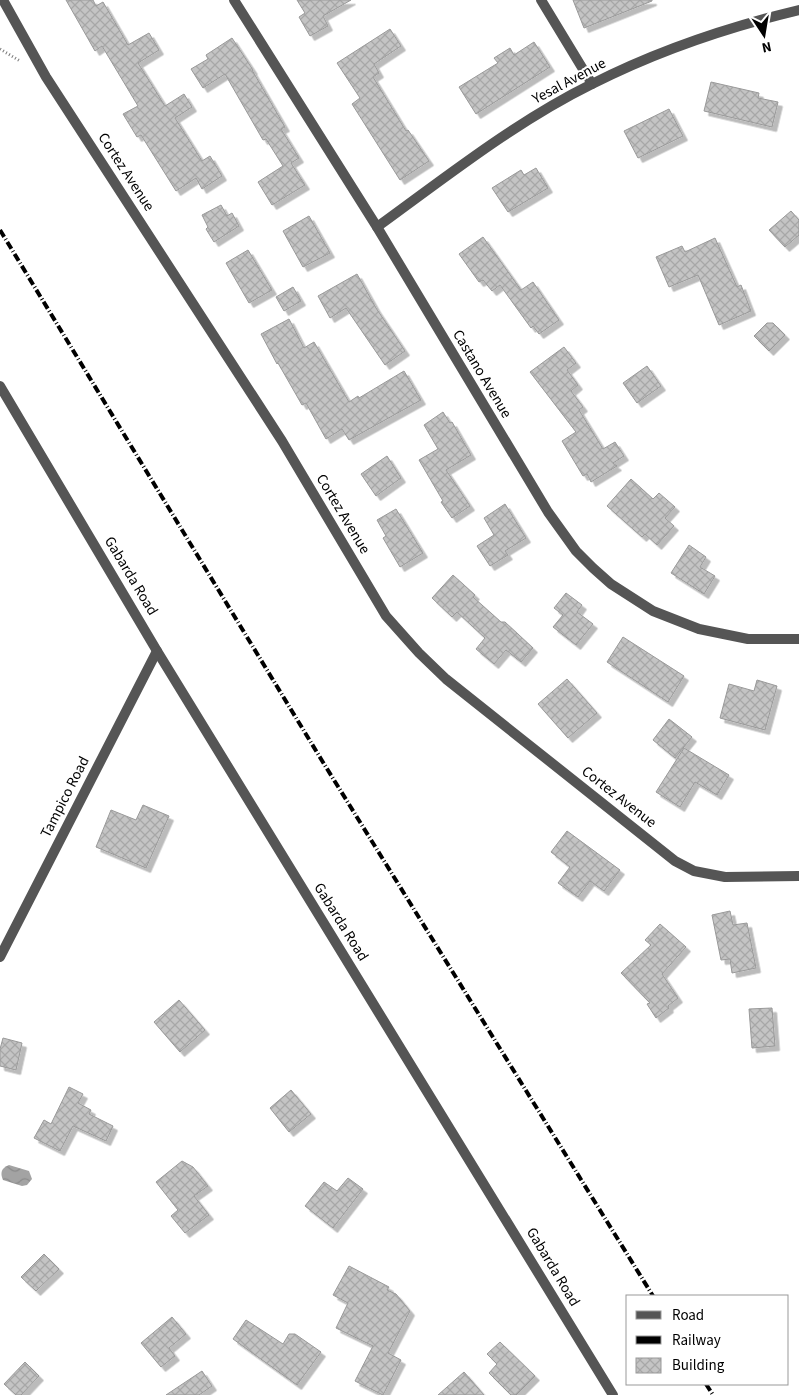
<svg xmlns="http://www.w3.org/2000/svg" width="799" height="1395" font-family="'Source Sans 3',sans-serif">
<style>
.water{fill:url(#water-waves)}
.building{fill:url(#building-cross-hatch);stroke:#999;filter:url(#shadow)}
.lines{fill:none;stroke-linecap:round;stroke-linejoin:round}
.path{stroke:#777;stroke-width:3;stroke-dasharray:1 2.5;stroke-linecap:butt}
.street{stroke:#555;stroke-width:10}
.rail{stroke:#000;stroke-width:4;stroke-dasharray:8 2.5 1 2.5;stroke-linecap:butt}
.labels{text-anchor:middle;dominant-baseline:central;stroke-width:4;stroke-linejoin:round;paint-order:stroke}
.street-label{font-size:15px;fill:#000;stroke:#fff}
</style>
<defs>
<pattern id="water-waves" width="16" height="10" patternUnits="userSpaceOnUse" patternTransform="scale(1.25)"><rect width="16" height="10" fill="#a3a3a3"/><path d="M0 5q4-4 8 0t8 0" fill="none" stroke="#8b8b8b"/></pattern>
<pattern id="building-cross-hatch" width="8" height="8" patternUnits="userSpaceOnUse" patternTransform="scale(1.25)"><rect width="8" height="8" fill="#c4c4c4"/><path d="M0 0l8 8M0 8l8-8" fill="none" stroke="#a7a7a7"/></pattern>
<filter id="shadow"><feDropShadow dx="4.5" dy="4.5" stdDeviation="0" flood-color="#0004"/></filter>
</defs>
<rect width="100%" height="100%" fill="#fff"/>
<path class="water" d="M 9,1165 L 29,1171 L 32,1179 L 27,1185 L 22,1186 L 3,1180 C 0,1173 1,1168 9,1165 Z"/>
<g class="building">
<path d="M 66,0 L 93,0 L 96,6 L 103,2 L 128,45 L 149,33 L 159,50 L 138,63 L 165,106 L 184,94 L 192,107 L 175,118 L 202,161 L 210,156 L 222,176 L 202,189 L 196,178 L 176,191 L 141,135 L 137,137 L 123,114 L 138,106 L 102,46 L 95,51 Z"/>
<path d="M 297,0 L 351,0 L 323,16 L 328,26 L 310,36 L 299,17 L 305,13 Z"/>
<path d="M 573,0 L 652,0 L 652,1 L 584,28 Z"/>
<path d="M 390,29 L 401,46 L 374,64 L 379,73 L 373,77 L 406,131 L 408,130 L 429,161 L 400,180 L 352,104 L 360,98 L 337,63 Z"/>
<path d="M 232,38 L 253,70 L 252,70 L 285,127 L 281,129 L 299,158 L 291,163 L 305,185 L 272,205 L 258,182 L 283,166 L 266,139 L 263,140 L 225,74 L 203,88 L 191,69 L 208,59 L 206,55 Z"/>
<path d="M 534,42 L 550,67 L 476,114 L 459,87 L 498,63 L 494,58 L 510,48 L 514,55 Z"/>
<path d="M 711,82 L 759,93 L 758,98 L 778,102 L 772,127 L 704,111 Z"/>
<path d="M 669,109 L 683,136 L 638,158 L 624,131 Z"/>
<path d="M 536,168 L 548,188 L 508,212 L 492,188 L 521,170 L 524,175 Z"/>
<path d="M 221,205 L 227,216 L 232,213 L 239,226 L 214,242 L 206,229 L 208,227 L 202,215 Z"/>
<path d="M 791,211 L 799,220 L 799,235 L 785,247 L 769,230 Z"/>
<path d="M 309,216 L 330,253 L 303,267 L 283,231 Z"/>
<path d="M 483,237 L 521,290 L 533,282 L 559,320 L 539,334 L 533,326 L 531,328 L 500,285 L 492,291 L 483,280 L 479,282 L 459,254 Z"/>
<path d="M 715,238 L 737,287 L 741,285 L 751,311 L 719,325 L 698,275 L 669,287 L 656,257 L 682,246 L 685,252 Z"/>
<path d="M 248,250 L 272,290 L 249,303 L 226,263 Z"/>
<path d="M 357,274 L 376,308 L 405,351 L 385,365 L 346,308 L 330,318 L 318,296 Z"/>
<path d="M 293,287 L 301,301 L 284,311 L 276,297 Z"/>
<path d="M 289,319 L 304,348 L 314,342 L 349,402 L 358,396 L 359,398 L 404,371 L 421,400 L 349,440 L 342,429 L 326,439 L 306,403 L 302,405 L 278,363 L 277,364 L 261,334 Z"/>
<path d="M 767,323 L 773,323 L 785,335 L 769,351 L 754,336 Z"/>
<path d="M 564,347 L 576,363 L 567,370 L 578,385 L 571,391 L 583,407 L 579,410 L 603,449 L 615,442 L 624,456 L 613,463 L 617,466 L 591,482 L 587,474 L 583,476 L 562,441 L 576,432 L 530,372 Z"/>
<path d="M 647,366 L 661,386 L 637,403 L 623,383 Z"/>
<path d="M 443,412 L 450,423 L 452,422 L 471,455 L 446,470 L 470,506 L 452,518 L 441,502 L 443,501 L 419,460 L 438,449 L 424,425 Z"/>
<path d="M 387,456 L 401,478 L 376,496 L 361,474 Z"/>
<path d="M 631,479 L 653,499 L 659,493 L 675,507 L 665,518 L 674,526 L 657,545 L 645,534 L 642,537 L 607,506 Z"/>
<path d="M 505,504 L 526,538 L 505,551 L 508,555 L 490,566 L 477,546 L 494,535 L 484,518 Z"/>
<path d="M 396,509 L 423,553 L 400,567 L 383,538 L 386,536 L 377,520 Z"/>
<path d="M 689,545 L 706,557 L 700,567 L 715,576 L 704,594 L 671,573 Z"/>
<path d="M 453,575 L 475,595 L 473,597 L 501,622 L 505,622 L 533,648 L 521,662 L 506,650 L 494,664 L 476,649 L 485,638 L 457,612 L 452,617 L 432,598 Z"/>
<path d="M 566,593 L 582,605 L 577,612 L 593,624 L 576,645 L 553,627 L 563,615 L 554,608 Z"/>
<path d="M 623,637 L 684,676 L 668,702 L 607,662 Z"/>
<path d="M 567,679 L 597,713 L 568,738 L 538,704 Z"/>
<path d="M 757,680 L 777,686 L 765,730 L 720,718 L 729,684 L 754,691 Z"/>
<path d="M 669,719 L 692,737 L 675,758 L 653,740 Z"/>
<path d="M 684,748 L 729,775 L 717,795 L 695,782 L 680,807 L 656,792 Z"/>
<path d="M 143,805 L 169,816 L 146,868 L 96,847 L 111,810 L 136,820 Z"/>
<path d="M 567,831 L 620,870 L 604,891 L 590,881 L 578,897 L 558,883 L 570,867 L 551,852 Z"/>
<path d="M 730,911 L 733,925 L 747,923 L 756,968 L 732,973 L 730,959 L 721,960 L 712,915 Z"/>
<path d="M 660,924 L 686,947 L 662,974 L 678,998 L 668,1006 L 669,1008 L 656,1018 L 647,1004 L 650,1003 L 621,973 L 651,945 L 645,940 Z"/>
<path d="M 179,1000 L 205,1030 L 180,1052 L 154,1022 Z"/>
<path d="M 772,1008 L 775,1046 L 752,1048 L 749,1009 Z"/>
<path d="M 3,1038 L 22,1043 L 16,1070 L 0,1066 L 0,1049 Z"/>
<path d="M 69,1087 L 83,1094 L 78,1103 L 91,1110 L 89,1114 L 113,1126 L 106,1141 L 73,1126 L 60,1151 L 34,1138 L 44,1120 L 51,1124 Z"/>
<path d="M 291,1090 L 311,1114 L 289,1132 L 270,1108 Z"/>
<path d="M 182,1161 L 193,1167 L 208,1186 L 194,1196 L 209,1215 L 185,1233 L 171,1216 L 178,1210 L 156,1182 Z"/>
<path d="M 348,1178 L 363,1189 L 333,1228 L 305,1206 L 324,1182 L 337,1191 Z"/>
<path d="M 44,1254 L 59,1269 L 36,1291 L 21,1277 Z"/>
<path d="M 349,1266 L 389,1287 L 387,1290 L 396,1294 L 410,1311 L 388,1353 L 401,1360 L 383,1395 L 355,1381 L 373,1346 L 336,1328 L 348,1303 L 333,1295 Z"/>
<path d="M 172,1317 L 186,1334 L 169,1348 L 175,1356 L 161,1367 L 141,1343 Z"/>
<path d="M 246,1320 L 283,1344 L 289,1334 L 295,1334 L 321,1352 L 297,1385 L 233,1339 Z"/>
<path d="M 500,1342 L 535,1376 L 516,1395 L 511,1395 L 489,1373 L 497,1364 L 487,1354 Z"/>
<path d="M 25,1362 L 39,1376 L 21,1395 L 16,1395 L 4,1384 Z"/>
<path d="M 202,1371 L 212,1386 L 199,1395 L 166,1395 Z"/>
<path d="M 464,1372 L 484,1395 L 438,1395 Z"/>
</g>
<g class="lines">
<path class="path" d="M 0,49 L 20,61"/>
<g class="street">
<path d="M 3,0 L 46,77 L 282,441 L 386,616 L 419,653 L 446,679 L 675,861 L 694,871 L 725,877 L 799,876"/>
<path d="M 234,0 L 377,227 L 548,512 L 576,551 L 593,568 L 611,584 L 653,611 L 699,629 L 748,639 L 799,639"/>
<path d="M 541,0 L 592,84"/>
<path d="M 377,227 C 446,177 515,122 592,84 C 657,51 728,27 799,10"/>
<path d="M 0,386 L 157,651 L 613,1395"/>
<path d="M 0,957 L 157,651"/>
</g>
<g class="rail">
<path d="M 0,230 L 321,759 L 653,1296"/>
<path d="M 706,1384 L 713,1395"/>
</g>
</g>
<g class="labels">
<g class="street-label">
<text transform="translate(569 81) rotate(-28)">Yesal Avenue</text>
<text transform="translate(126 172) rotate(57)">Cortez Avenue</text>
<text transform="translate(482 374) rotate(59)">Castano Avenue</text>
<text transform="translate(343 514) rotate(59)">Cortez Avenue</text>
<text transform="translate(131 576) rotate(59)">Gabarda Road</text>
<text transform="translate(65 797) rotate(-63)">Tampico Road</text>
<text transform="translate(619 797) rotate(38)">Cortez Avenue</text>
<text transform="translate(341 922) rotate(58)">Gabarda Road</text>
<text transform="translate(553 1267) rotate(59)">Gabarda Road</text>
</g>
</g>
<rect x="626" y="1295" width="162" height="90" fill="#ffffff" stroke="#999999"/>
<rect x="636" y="1311" width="25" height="8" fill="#555555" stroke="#999999"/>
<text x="672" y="1320" font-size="15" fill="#000000">Road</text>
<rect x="636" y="1336" width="25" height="8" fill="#000000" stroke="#999999"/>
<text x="672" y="1345" font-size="15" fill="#000000">Railway</text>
<rect x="636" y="1358" width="25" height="15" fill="url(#building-cross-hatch)" stroke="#999999"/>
<text x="672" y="1370" font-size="15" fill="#000000">Building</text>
<g transform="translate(764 35) rotate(168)" stroke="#ffffff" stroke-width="4" paint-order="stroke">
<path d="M0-4L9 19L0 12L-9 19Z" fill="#000000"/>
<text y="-8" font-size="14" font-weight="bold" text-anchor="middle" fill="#000000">N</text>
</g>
</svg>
